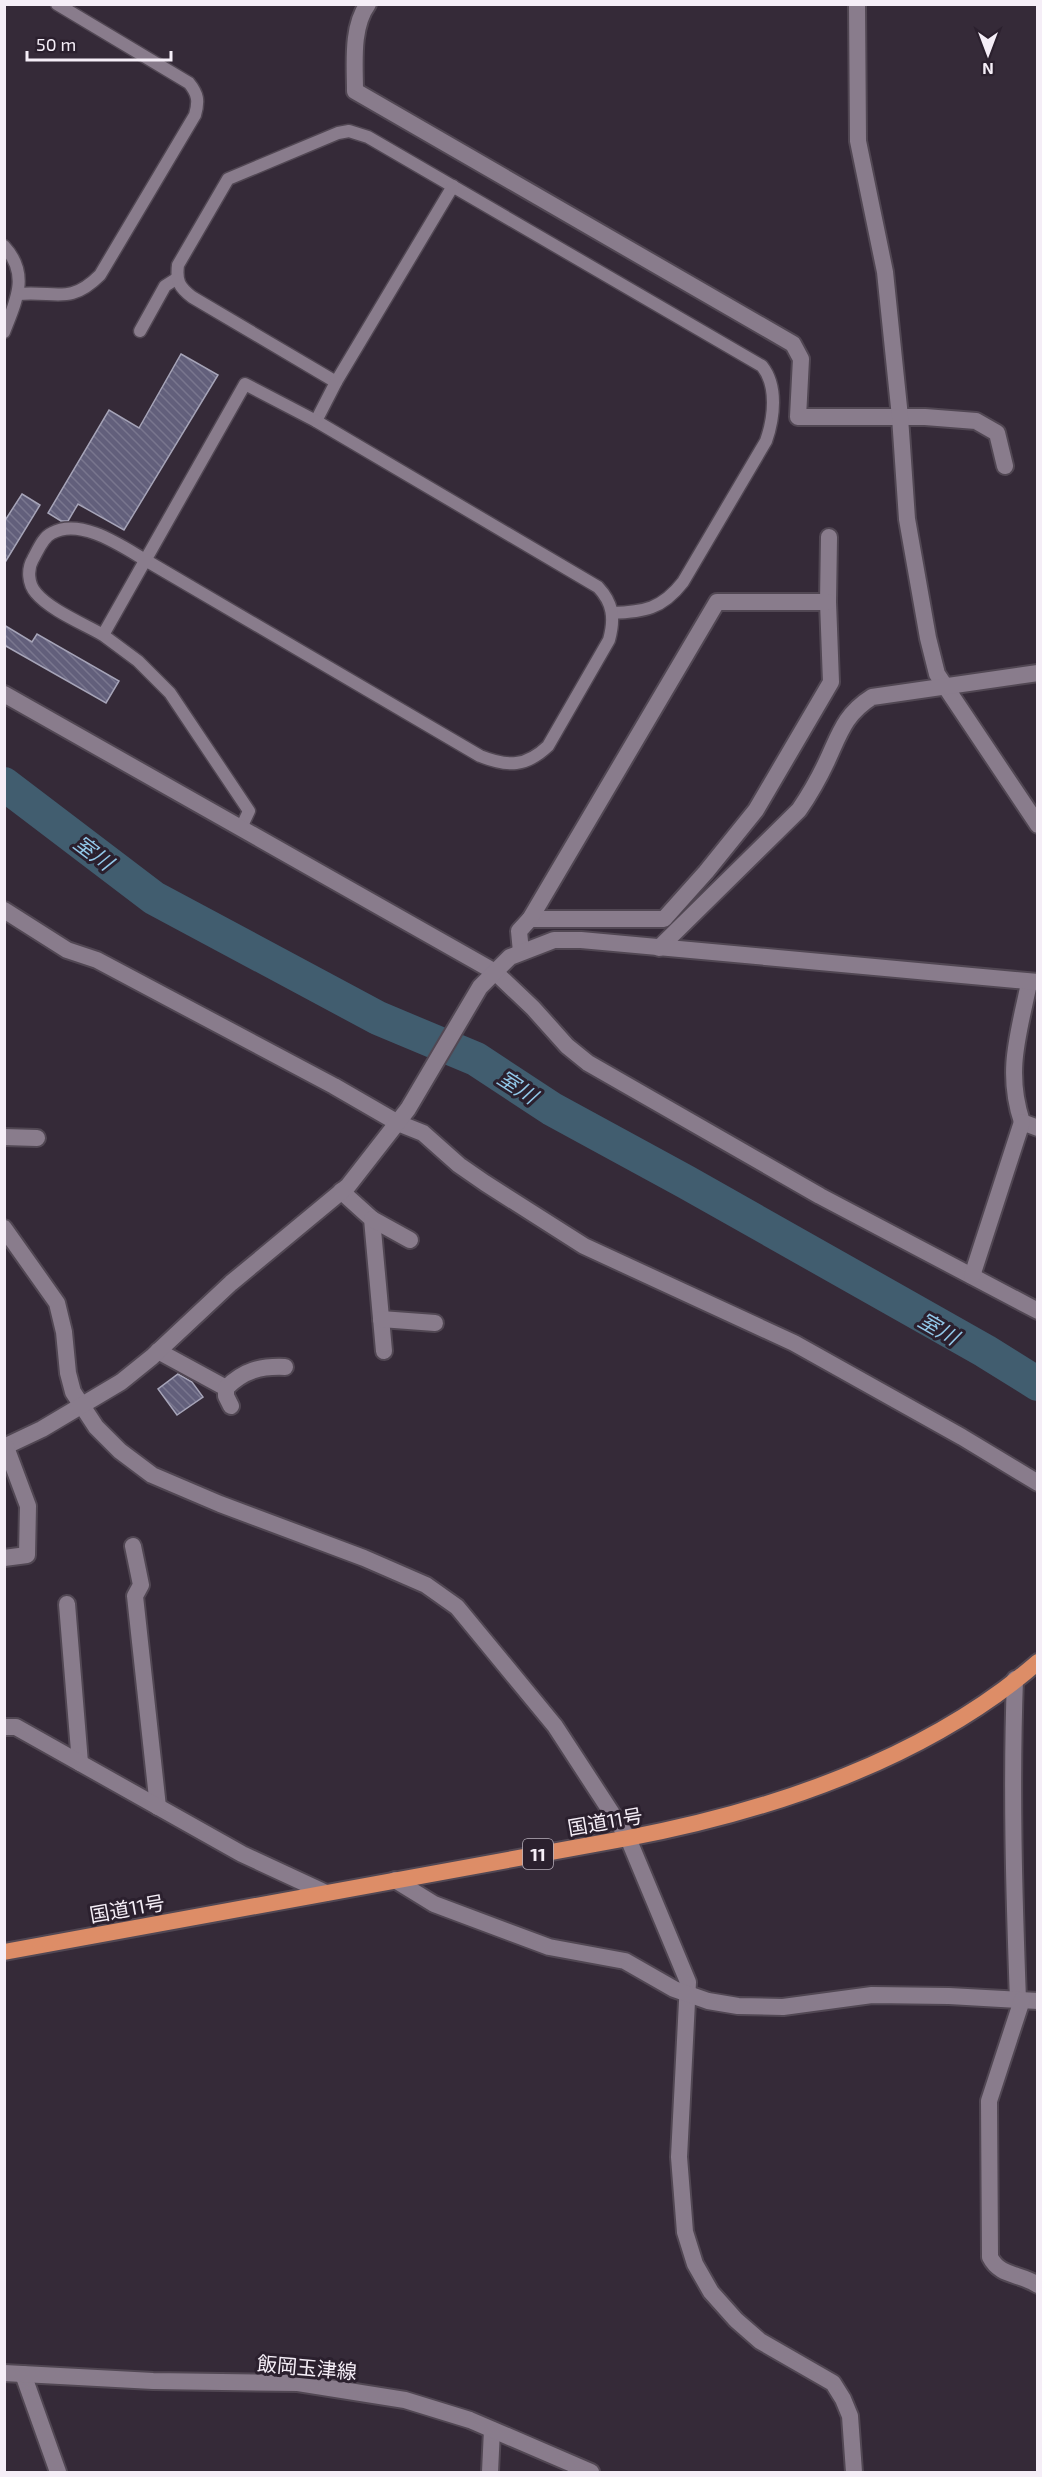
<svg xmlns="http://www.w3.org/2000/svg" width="1042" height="2477" font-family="'Exo 2','Noto Sans JP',sans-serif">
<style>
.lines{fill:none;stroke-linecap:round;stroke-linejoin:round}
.river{stroke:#415d6f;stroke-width:34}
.building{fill:url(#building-back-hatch);stroke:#a6a4b8;stroke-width:1.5}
.service-casing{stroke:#514753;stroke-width:15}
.minor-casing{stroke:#514753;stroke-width:20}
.secondary-casing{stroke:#514753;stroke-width:20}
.trunk-casing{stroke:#514753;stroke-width:20}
.service{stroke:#897c8c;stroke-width:12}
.minor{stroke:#897c8c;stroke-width:16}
.secondary{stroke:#897c8c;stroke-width:16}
.trunk{stroke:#dd8d67;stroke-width:16}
.labels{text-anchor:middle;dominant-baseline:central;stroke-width:6;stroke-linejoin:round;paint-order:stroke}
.shield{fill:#2b202e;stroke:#b8b0bb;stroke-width:1.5}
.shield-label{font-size:18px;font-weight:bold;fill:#f5eef7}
.street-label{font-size:20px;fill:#f5eef7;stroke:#2b202e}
.water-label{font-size:21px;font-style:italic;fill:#92c8e9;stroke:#2b202e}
</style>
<defs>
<pattern id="building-back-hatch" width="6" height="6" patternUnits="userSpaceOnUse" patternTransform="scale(1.5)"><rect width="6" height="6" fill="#625f7b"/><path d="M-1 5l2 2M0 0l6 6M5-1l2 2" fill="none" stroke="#79768e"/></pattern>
</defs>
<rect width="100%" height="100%" fill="#352a38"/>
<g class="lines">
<path class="river" d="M 4,784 L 154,898 L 378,1018 L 476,1059 L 552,1109 L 686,1182 L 985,1351 L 1038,1384"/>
</g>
<g class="building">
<path d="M 181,354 L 218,375 L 124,530 L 78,504 L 68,521 L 61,521 L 48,513 L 109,410 L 139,428 Z"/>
<path d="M 22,494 L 40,505 L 4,564 L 4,522 Z"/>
<path d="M 4,625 L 32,642 L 37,634 L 119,681 L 106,703 L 4,645 Z"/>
<path d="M 178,1374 L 192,1382 L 203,1397 L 177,1415 L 158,1389 Z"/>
</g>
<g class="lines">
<defs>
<g id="service">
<path d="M 4,246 C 30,274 16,301 4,332"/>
<path d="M 18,294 C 55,290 69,306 100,275 L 195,115 C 199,101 198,94 189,83 L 57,4"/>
<path d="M 140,331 L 165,286 L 176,279"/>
<path d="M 336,382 L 192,297 C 179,287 176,281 178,265 L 228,179 L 338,133 L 349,131 L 368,137 L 762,366 C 778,386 774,418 766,441 L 683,582 C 662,609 644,612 612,613"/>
<path d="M 316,421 L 336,382 L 453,186"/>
<path d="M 103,635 C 84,624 50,610 36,593 C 28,584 27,569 33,559 C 38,550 43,537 52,533 C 81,517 123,547 147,561 L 480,756 C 508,767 526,767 548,746 L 609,640 C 615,618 613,603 598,587 L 316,421 L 245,384 L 103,635 L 138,661 L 170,693 L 249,811 L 241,828"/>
</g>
<g id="minor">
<path d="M 368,4 C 351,27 355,64 355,91 L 793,344 L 801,359 L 798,417 L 925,417 L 976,421 L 997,433 L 1005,466"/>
<path d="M 857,4 L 858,141 L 885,272 L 900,417 L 907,519 L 928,638 L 937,674 L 1038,825"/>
<path d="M 4,694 L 495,972 L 533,1008 L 567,1046 L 588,1063 L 820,1196 L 1038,1311"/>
<path d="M 4,910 L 67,950 L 97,960 L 334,1086 L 398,1123 L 423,1133 L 459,1165 L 485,1183 L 584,1246 L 794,1343 L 962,1437 L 1038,1483"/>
<path d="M 530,919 L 664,919 L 706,872 L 756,810 L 831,682 L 828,602 L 829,537"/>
<path d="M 659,948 L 799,810 C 810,794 819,778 827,761 C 840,733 845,714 872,697 L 1038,673"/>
<path d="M 521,952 L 519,931 L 530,919 L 717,602 L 828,602"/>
<path d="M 1029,983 C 1019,1033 1005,1071 1022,1122 L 1038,1128"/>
<path d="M 4,1137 L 37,1138"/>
<path d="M 341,1191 L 372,1219 L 384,1351"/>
<path d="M 372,1219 L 410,1240"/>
<path d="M 4,1228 L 57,1303 L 64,1332 L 68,1373 L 73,1392 L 96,1427 L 120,1451 L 152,1475 L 220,1504 L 364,1558 L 426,1585 L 457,1607 L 555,1726 L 628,1838 L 688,1982 L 679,2157 L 685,2232 L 695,2264 L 711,2292 L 736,2320 L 760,2341 L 833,2383 L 843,2399 L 850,2416 L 854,2472"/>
<path d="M 972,1276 L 1022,1122"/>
<path d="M 381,1319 L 435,1323"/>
<path d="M 158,1351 L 226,1388"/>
<path d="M 231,1406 L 226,1396 L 226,1388 C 244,1370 261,1366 285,1367"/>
<path d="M 4,1447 L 42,1429 L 121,1382 L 152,1357 L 231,1283 L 348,1186 L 408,1109 L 480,987 L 510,957 L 554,940 L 581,940 L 1038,982"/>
<path d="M 133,1546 L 141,1585 L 135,1596 L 158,1807"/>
<path d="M 4,1558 L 27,1555 L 28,1506 L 6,1447"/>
<path d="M 67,1604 L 80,1763"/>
<path d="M 1015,1679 C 1011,1787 1014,1893 1018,2000"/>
<path d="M 4,1727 L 16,1727 L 242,1854 L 326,1893"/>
<path d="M 395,1880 L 434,1904 L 549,1947 L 625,1961 L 674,1989 L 708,2001 L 738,2006 L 783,2007 L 872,1995 L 949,1996 L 1038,2001"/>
<path d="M 1022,2000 L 989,2101 L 990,2257 C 1000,2277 1020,2273 1038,2285"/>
<path d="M 23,2374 L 58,2472"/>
<path d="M 490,2472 L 492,2430"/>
</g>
<path id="secondary" d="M 4,2373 L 153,2381 L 298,2383 L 405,2400 L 470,2420 L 591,2472"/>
<path id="trunk" d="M 4,1952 L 628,1838 C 771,1811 926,1759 1038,1662"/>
</defs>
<use href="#service" class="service-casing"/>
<use href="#minor" class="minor-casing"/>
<use href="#secondary" class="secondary-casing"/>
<use href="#trunk" class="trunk-casing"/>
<use href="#service" class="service"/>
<use href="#minor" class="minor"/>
<use href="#secondary" class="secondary"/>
<use href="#trunk" class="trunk"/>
</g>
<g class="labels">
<rect class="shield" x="523" y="1839" width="30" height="30" rx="4.5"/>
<g class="shield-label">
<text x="538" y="1854">11</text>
</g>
<g class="street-label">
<text transform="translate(605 1821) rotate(-10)">国道11号</text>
<text transform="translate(127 1908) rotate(-10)">国道11号</text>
<text transform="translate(307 2367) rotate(5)">飯岡玉津線</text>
</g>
<g class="water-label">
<text transform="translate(94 852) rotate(37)">室川</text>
<text transform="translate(518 1086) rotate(33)">室川</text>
<text transform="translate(939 1328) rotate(30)">室川</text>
</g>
</g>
<rect width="1042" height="2477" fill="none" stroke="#f5eef7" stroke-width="12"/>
<g transform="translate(988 54) rotate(180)" stroke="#2b202e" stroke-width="4.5" paint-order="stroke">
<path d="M0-4.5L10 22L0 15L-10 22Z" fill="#f5eef7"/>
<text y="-9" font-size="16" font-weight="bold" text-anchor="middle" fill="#f5eef7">N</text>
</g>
<path d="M27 51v9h144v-9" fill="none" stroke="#f5eef7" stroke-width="3"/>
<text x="36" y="51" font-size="18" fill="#f5eef7" stroke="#2b202e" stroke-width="4.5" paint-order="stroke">50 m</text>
</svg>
